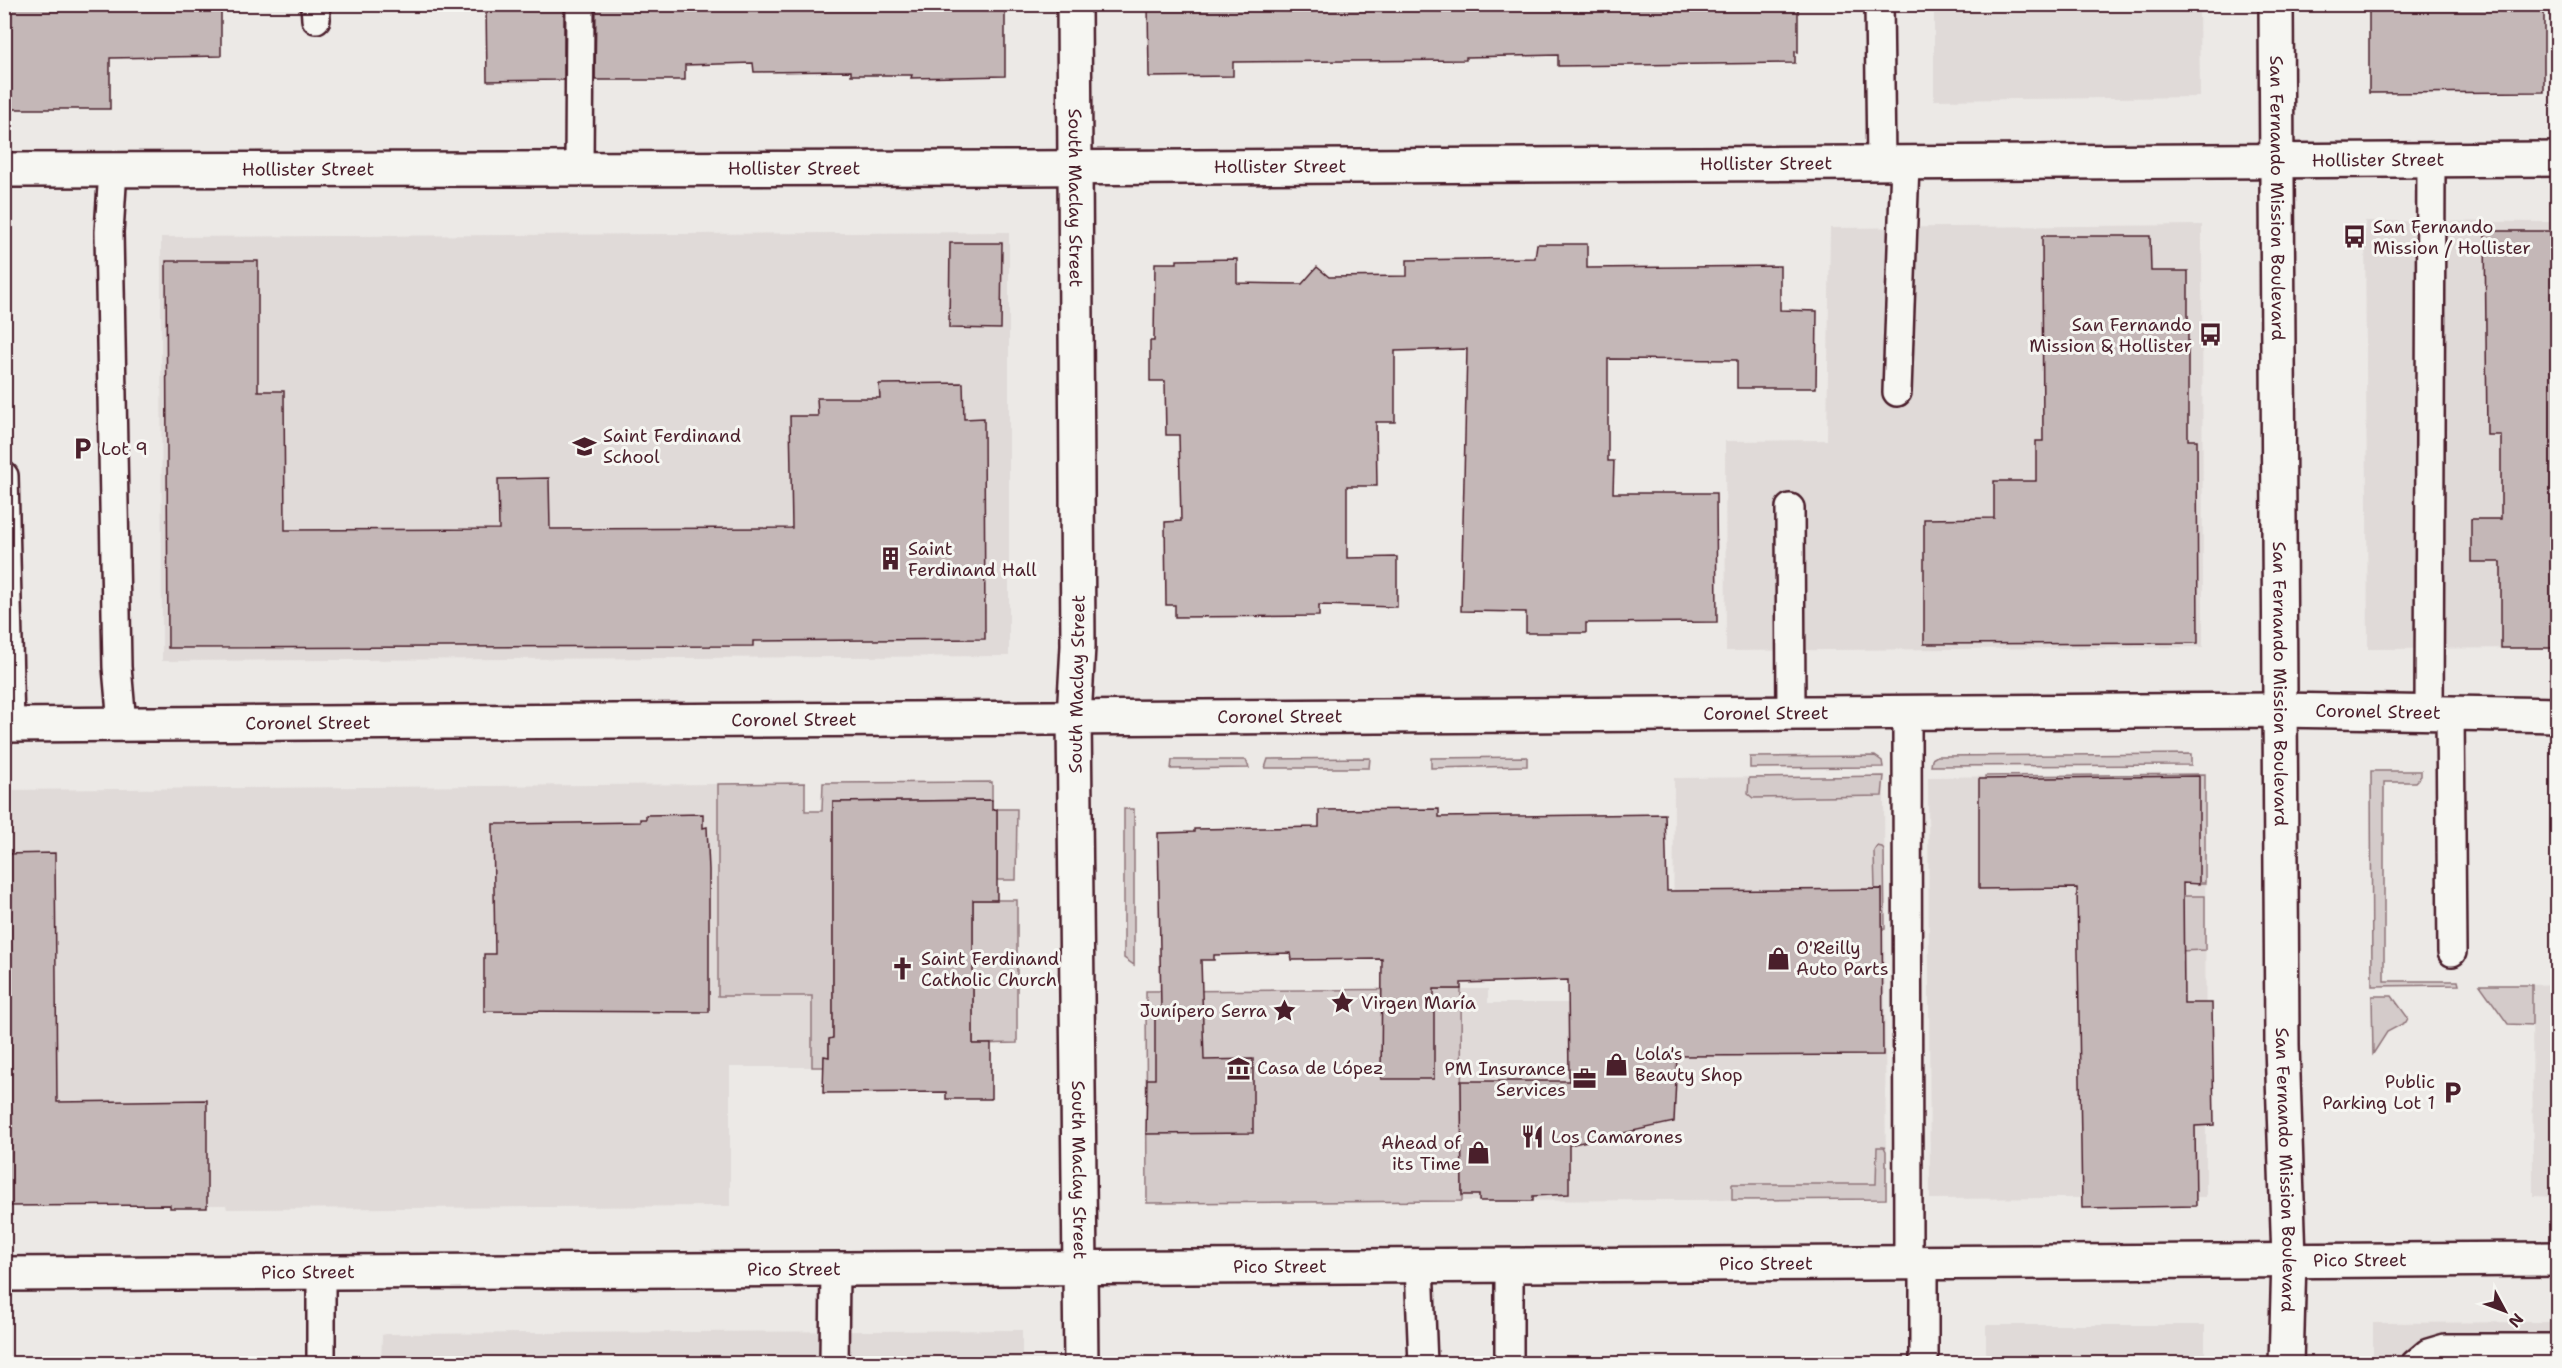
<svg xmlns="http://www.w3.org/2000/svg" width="2562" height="1368" font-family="'Shantell Sans',sans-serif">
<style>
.built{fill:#e0dad8}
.green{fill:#d4cbca;stroke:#8f757a;stroke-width:1.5}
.building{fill:#c4b7b7;stroke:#4a1f2b;stroke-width:1.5}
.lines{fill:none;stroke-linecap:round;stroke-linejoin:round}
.lane-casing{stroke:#4a1f2b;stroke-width:32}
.street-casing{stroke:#4a1f2b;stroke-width:38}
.secondary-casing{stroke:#4a1f2b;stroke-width:38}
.lane{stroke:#f6f6f2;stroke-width:27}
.street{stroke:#f6f6f2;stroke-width:33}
.secondary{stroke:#f6f6f2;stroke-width:33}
.labels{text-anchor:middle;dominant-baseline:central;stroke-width:6;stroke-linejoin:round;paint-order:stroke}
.street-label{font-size:18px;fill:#4a1f2b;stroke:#f6f6f2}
.poi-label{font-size:18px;fill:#4a1f2b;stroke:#f6f6f2;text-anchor:start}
</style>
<rect width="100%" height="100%" fill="#ece9e6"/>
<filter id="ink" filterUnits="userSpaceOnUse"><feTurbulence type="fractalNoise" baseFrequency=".0167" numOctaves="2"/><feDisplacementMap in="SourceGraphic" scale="12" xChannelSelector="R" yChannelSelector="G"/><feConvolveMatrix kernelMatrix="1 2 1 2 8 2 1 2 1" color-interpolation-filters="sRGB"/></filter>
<g filter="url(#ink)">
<g class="built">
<path d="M 1934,5 L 2199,5 L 2200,97 L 1934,100 Z"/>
<path d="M 2365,221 L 2557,222 L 2557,648 L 2368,649 Z"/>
<path d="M 2202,225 L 2203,647 L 1726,651 L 1725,441 L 1827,440 L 1830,228 Z"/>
<path d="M 1009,232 L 1009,656 L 162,661 L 161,237 Z"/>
<path d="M 2205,774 L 2206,1197 L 1930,1199 L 1928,777 Z"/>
<path d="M 1884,776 L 1886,1199 L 1462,1201 L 1461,989 L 1488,989 L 1488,1003 L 1568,1003 L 1673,988 L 1674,778 Z"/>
<path d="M 718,784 L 718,996 L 812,996 L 812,1067 L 730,1067 L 730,1206 L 227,1209 L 226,1205 L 5,1206 L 4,790 Z"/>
<path d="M 2557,984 L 2557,1197 L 2533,1196 L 2532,985 Z"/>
<path d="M 2557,1322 L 2557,1363 L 2373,1363 L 2373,1323 Z"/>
<rect x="1986" y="1325" width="219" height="38"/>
<path d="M 1022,1330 L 1022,1363 L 381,1364 L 382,1335 L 386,1334 Z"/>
</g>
<g class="green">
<path d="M 2191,754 L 2191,765 L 1931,766 L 1932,759 L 1937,756 Z"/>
<path d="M 1875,756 L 1882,761 L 1883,767 L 1750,768 L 1750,757 Z"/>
<path d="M 1527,757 L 1527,766 L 1431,768 L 1431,758 Z"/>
<path d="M 1370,758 L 1369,768 L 1265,768 L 1268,759 Z"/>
<path d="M 1172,760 L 1246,760 L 1249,768 L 1171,769 Z"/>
<path d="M 2371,771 L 2421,771 L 2421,776 L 2415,782 L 2384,782 L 2384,981 L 2458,981 L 2459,985 L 2372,986 Z"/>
<path d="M 2205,774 L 2205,883 L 2195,883 L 1985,783 L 1985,776 Z"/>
<path d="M 1884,776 L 1882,796 L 1753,798 L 1748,794 L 1749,778 Z"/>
<path d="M 992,782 L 992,800 L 833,802 L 833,1038 L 829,1039 L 829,1057 L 824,1057 L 824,1067 L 812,1067 L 812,996 L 718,996 L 718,784 L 805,783 L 805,811 L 822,811 L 823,783 Z"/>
<path d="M 997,809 L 1017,809 L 1016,880 L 997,880 Z"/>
<path d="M 1124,809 L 1134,809 L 1134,965 L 1124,958 Z"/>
<path d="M 1877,846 L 1882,847 L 1884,851 L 1885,929 L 1882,929 L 1882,889 L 1875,889 L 1874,851 Z"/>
<path d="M 2178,896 L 2205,896 L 2205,950 L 2178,951 Z"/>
<path d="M 973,900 L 1017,900 L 1017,1043 L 973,1044 Z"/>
<path d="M 2480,985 L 2532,985 L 2532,1025 L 2508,1024 Z"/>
<path d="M 1461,989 L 1462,1201 L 1147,1203 L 1146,991 Z"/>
<path d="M 2372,996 L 2392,996 L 2408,1018 L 2406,1022 L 2387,1032 L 2373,1054 Z"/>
<path d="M 1877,1147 L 1884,1147 L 1886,1151 L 1886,1199 L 1732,1200 L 1732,1184 L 1876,1184 Z"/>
</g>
<g class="building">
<path d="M 4,4 L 221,4 L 221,56 L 110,58 L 110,109 L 4,109 Z"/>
<path d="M 486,4 L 564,4 L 564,80 L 487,81 Z"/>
<path d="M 596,4 L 1005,4 L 1005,76 L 911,78 L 912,75 L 851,75 L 851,71 L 754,72 L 753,63 L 685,65 L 685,80 L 595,80 Z"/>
<path d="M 1148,4 L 1798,4 L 1798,52 L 1795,51 L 1795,63 L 1558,66 L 1558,55 L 1466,57 L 1466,60 L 1233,62 L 1233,76 L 1149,77 Z"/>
<path d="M 2369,4 L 2544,4 L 2544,92 L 2369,93 Z"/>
<path d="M 2485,231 L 2558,231 L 2558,648 L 2501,648 L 2501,562 L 2471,562 L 2471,519 L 2501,519 L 2501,435 L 2487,435 Z"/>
<path d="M 2042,236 L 2150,236 L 2151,271 L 2188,271 L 2188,440 L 2197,440 L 2198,643 L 1924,644 L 1924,519 L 1994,518 L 1994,481 L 2036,481 L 2036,441 L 2043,441 Z"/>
<path d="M 950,243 L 1002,243 L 1001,329 L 949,328 Z"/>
<path d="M 1537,244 L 1587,244 L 1587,268 L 1780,266 L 1780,310 L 1817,311 L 1816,388 L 1737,388 L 1737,360 L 1608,359 L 1608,461 L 1614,461 L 1613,493 L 1716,493 L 1717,622 L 1586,623 L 1586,633 L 1526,633 L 1526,612 L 1461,611 L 1467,349 L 1395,351 L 1395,422 L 1376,422 L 1377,486 L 1347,486 L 1347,558 L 1397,557 L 1397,607 L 1319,605 L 1319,616 L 1175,617 L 1175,605 L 1166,605 L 1165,522 L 1181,521 L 1179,435 L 1166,435 L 1165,381 L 1150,381 L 1150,341 L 1154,341 L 1155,263 L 1177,263 L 1177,260 L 1237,259 L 1237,283 L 1302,284 L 1317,267 L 1329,277 L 1407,276 L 1407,260 L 1535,258 Z"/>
<path d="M 166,261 L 258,261 L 258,391 L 284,391 L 285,530 L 499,529 L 498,479 L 549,478 L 550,529 L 792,528 L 790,416 L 818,416 L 817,398 L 880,398 L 879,384 L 963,383 L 964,419 L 984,418 L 985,639 L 753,641 L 753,646 L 168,648 Z"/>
<path d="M 2199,776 L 2199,884 L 2183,883 L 2184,1003 L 2212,1003 L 2214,1125 L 2195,1126 L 2196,1206 L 2082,1208 L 2077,888 L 1979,889 L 1979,779 Z"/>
<path d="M 992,800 L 992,810 L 997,809 L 997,900 L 973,900 L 973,1044 L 991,1044 L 991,1099 L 946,1099 L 946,1092 L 823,1093 L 824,1056 L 829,1057 L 829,1039 L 833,1038 L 833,802 Z"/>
<path d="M 1439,809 L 1439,817 L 1665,814 L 1667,891 L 1882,889 L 1883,1055 L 1677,1056 L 1674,1122 L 1569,1145 L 1569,1194 L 1533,1196 L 1533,1201 L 1479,1201 L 1479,1195 L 1462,1195 L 1461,1081 L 1569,1081 L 1568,980 L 1461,983 L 1461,989 L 1434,989 L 1434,1079 L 1381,1079 L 1382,959 L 1292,960 L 1291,953 L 1214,955 L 1214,960 L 1201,960 L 1204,1060 L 1253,1059 L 1253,1133 L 1146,1134 L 1147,1079 L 1155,1079 L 1155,1010 L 1161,1010 L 1158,833 L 1194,832 L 1194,829 L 1319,827 L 1319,810 Z"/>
<path d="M 703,814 L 703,828 L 707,827 L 709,870 L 709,1012 L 484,1011 L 484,954 L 495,954 L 493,824 L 640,822 L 640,819 L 646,819 L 646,815 Z"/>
<path d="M 55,853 L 57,1102 L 207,1100 L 207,1208 L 170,1208 L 170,1205 L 4,1206 L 4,854 Z"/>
</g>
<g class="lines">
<defs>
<g id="lane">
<path d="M 315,4 L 316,19"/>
<path d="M 1879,4 L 1881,163"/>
<path d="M 579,169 L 580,4"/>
<path d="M 113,170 L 109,232 L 117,667 L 122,724"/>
<path d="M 1897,392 L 1905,163"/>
<path d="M 4,476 L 10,725"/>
<path d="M 1790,508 L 1791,713"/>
<path d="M 1907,712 L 1908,1262"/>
<path d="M 2429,713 L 2431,160"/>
<path d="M 2450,713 L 2452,952"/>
<path d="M 1924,1262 L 1924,1364"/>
<path d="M 1419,1265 L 1423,1364"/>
<path d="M 321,1271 L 321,1364"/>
<path d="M 834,1364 L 835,1268"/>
<path d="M 1509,1364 L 1509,1264"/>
<path d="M 2415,1364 L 2428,1353 L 2445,1348 L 2558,1348"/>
</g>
<g id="street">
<path id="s1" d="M 4,170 L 1023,168 L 2558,159"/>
<path id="s2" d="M 4,725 L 2279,710 L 2558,715"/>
<path id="s3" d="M 4,1274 L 2558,1259"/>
</g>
<g id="secondary">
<path id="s4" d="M 1074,4 L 1078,646 L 1074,718 L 1081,1364"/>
<path id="s5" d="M 2276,4 L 2282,1045 L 2289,1260 L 2286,1364"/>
</g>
</defs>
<use href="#lane" class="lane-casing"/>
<use href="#street" class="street-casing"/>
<use href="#secondary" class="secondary-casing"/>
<use href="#lane" class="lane"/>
<use href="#street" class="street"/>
<use href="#secondary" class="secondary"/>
</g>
</g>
<defs>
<symbol id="bus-bare" viewBox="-9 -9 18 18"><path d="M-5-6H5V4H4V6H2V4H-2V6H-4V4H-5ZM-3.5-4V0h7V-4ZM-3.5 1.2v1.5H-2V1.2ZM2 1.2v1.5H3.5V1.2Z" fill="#4a1f2b" stroke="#f6f6f2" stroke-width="2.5" paint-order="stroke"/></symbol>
<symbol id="school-bare" viewBox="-9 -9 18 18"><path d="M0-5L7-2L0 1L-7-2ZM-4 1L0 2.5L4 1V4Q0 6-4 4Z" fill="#4a1f2b" stroke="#f6f6f2" stroke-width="2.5" paint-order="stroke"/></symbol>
<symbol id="parking-bare" viewBox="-9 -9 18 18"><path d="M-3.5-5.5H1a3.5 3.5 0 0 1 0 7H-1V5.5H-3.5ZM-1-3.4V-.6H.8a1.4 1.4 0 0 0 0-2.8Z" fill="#4a1f2b" stroke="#f6f6f2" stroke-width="2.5" paint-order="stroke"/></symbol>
<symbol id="building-bare" viewBox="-9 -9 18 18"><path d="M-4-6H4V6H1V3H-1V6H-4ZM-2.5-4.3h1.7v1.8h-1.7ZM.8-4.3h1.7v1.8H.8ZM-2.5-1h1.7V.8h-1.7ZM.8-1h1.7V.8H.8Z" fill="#4a1f2b" stroke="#f6f6f2" stroke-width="2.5" paint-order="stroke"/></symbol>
<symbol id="shop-bare" viewBox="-9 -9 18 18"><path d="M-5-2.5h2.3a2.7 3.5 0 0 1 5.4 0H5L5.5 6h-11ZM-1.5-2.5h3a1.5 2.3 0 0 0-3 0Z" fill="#4a1f2b" stroke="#f6f6f2" stroke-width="2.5" paint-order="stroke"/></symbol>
<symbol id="church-bare" viewBox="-9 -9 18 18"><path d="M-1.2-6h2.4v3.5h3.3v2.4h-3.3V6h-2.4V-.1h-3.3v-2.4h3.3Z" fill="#4a1f2b" stroke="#f6f6f2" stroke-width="2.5" paint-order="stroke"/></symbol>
<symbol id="sight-bare" viewBox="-9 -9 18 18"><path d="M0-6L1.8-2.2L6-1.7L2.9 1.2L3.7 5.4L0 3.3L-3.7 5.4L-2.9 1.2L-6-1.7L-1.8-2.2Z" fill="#4a1f2b" stroke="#f6f6f2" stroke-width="2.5" paint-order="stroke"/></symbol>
<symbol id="museum-bare" viewBox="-9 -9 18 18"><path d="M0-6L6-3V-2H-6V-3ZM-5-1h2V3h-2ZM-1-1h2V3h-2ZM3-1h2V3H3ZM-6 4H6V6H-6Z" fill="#4a1f2b" stroke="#f6f6f2" stroke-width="2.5" paint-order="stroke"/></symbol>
<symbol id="office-bare" viewBox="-9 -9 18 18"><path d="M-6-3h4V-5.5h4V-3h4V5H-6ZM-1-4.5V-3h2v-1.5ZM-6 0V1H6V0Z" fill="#4a1f2b" stroke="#f6f6f2" stroke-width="2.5" paint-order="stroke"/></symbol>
<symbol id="restaurant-bare" viewBox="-9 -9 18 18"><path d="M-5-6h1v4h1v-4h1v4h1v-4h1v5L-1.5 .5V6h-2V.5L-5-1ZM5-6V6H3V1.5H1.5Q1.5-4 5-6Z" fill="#4a1f2b" stroke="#f6f6f2" stroke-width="2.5" paint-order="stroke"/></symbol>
</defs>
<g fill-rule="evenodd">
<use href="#bus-bare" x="2338" y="220" width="33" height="33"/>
<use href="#bus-bare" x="2194" y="318" width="33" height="33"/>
<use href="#school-bare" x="568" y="430" width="33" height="33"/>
<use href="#parking-bare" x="66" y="432" width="33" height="33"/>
<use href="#building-bare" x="874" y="542" width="33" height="33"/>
<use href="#shop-bare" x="1762" y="942" width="33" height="33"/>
<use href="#church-bare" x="886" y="952" width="33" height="33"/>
<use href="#sight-bare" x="1326" y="986" width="33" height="33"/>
<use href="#sight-bare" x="1268" y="994" width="33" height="33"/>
<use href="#shop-bare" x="1600" y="1048" width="33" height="33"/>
<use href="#museum-bare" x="1222" y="1052" width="33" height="33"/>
<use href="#office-bare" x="1568" y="1062" width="33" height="33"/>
<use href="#parking-bare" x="2436" y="1076" width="33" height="33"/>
<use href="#restaurant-bare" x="1516" y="1120" width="33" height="33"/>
<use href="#shop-bare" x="1462" y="1136" width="33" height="33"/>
</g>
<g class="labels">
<g class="street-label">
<text stroke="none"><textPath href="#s1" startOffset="2374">Hollister Street</textPath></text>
<text stroke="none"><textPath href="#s1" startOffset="1762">Hollister Street</textPath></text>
<text stroke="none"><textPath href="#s1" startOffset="1276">Hollister Street</textPath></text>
<text stroke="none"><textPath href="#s1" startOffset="790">Hollister Street</textPath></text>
<text stroke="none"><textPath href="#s1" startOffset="304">Hollister Street</textPath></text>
<text stroke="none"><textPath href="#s4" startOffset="194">South Maclay Street</textPath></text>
<text stroke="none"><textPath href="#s5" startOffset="194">San Fernando Mission Boulevard</textPath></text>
<text transform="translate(1077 684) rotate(-89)">South Maclay Street</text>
<text stroke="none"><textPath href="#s5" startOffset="680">San Fernando Mission Boulevard</textPath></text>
<text stroke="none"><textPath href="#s2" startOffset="2374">Coronel Street</textPath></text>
<text stroke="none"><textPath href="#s2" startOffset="1762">Coronel Street</textPath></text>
<text stroke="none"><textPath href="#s2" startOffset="1276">Coronel Street</textPath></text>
<text stroke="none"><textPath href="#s2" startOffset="790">Coronel Street</textPath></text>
<text stroke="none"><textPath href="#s2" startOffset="304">Coronel Street</textPath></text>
<text stroke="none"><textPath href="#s4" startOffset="1166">South Maclay Street</textPath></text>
<text stroke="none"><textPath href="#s5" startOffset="1166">San Fernando Mission Boulevard</textPath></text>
<text stroke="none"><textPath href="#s3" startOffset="2356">Pico Street</textPath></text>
<text stroke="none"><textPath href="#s3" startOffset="1762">Pico Street</textPath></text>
<text stroke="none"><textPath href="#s3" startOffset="1276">Pico Street</textPath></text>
<text stroke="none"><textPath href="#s3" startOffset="790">Pico Street</textPath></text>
<text stroke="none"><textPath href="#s3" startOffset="304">Pico Street</textPath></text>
</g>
<g class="poi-label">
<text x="2373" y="227">San Fernando<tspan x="2373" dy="21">Mission / Hollister</tspan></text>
<text x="2192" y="325" text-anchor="end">San Fernando<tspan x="2192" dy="21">Mission &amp; Hollister</tspan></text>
<text x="603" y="436">Saint Ferdinand<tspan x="603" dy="21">School</tspan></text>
<text x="101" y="449">Lot 9</text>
<text x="908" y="549">Saint<tspan x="908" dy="21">Ferdinand Hall</tspan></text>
<text x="1796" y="948">O'Reilly<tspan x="1796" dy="21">Auto Parts</tspan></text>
<text x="921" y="959">Saint Ferdinand<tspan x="921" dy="21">Catholic Church</tspan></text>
<text x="1361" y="1003">Virgen María</text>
<text x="1267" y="1011" text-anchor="end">Junípero Serra</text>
<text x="1635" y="1054">Lola's<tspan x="1635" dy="21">Beauty Shop</tspan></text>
<text x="1257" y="1068">Casa de López</text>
<text x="1566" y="1069" text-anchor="end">PM Insurance<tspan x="1566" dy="21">Services</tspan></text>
<text x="2435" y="1082" text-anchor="end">Public<tspan x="2435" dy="21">Parking Lot 1</tspan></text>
<text x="1551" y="1137">Los Camarones</text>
<text x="1461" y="1143" text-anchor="end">Ahead of<tspan x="1461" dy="21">its Time</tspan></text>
</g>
</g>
<rect width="2562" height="1368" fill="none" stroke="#f6f6f2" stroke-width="24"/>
<rect x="12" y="12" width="2538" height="1344" fill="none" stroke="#4a1f2b" stroke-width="2" filter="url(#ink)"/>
<g transform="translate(2505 1311) rotate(131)" stroke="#f6f6f2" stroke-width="4.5" paint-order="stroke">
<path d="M0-4.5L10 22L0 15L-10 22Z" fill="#4a1f2b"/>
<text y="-9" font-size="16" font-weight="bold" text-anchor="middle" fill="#4a1f2b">N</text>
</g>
</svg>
